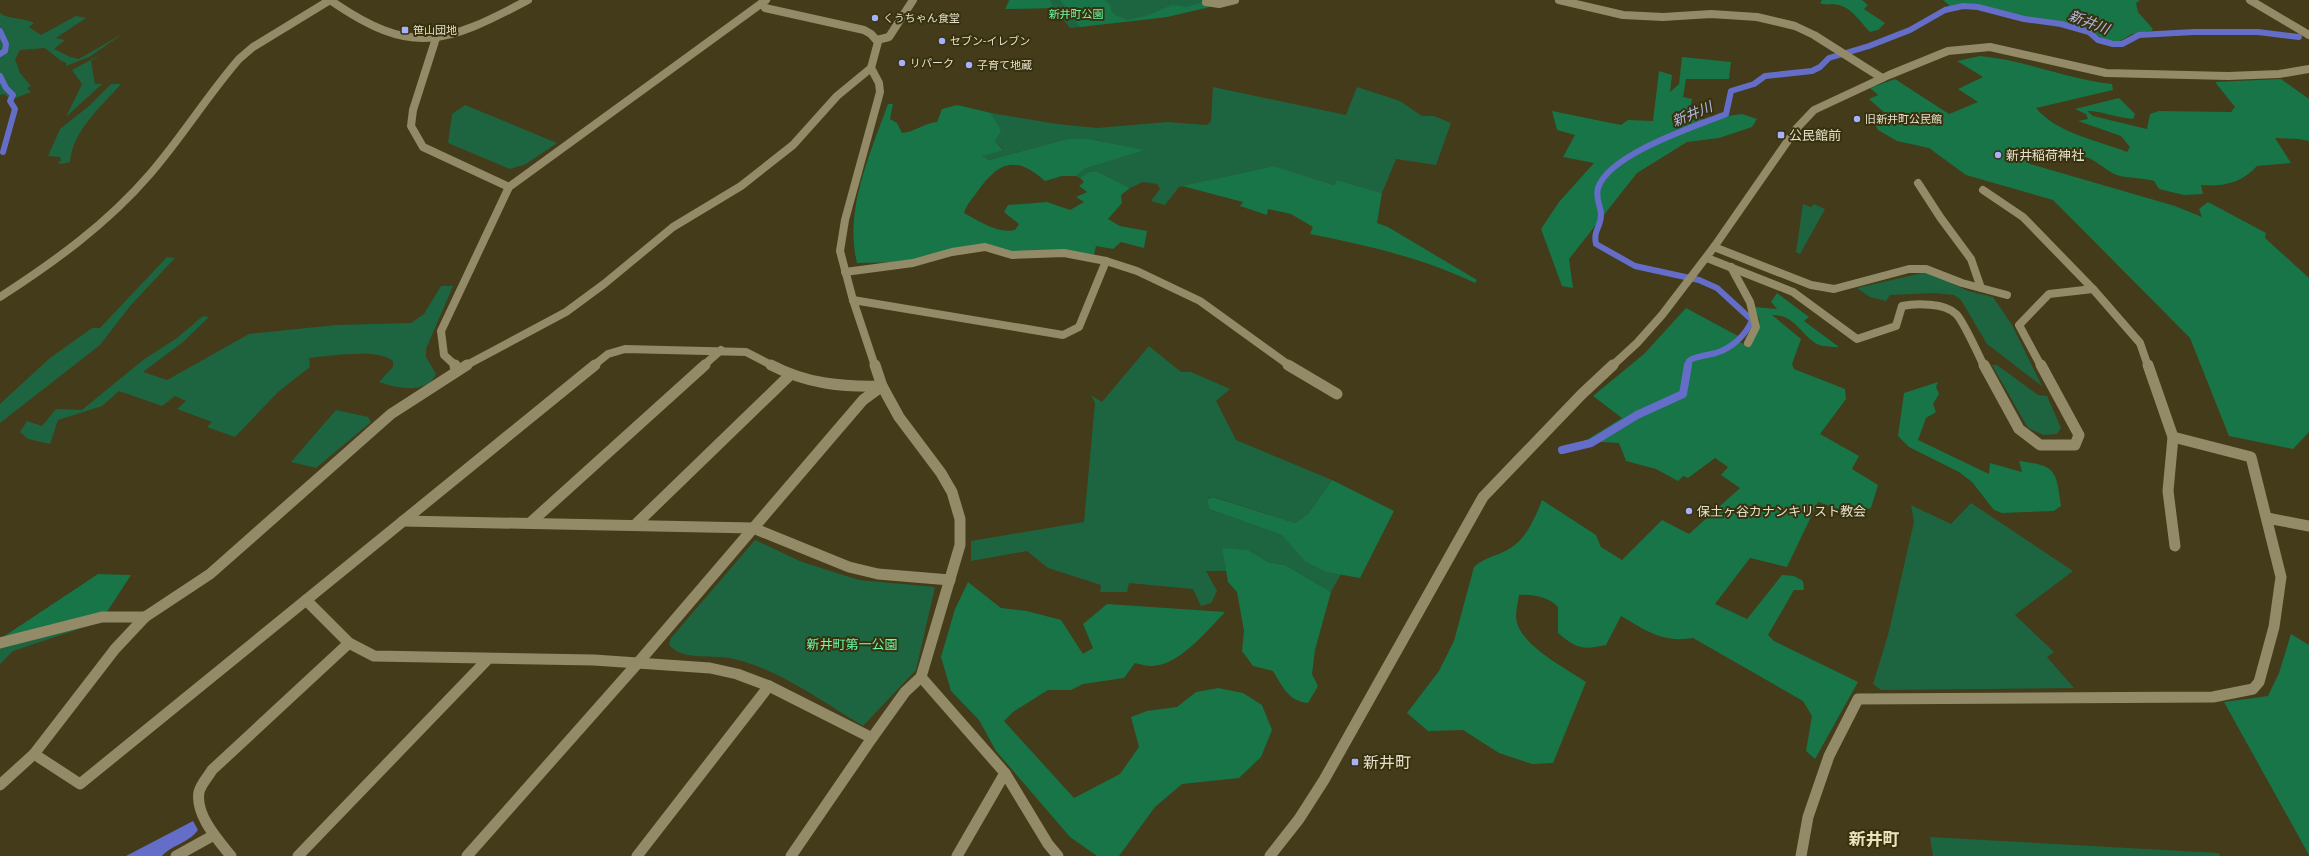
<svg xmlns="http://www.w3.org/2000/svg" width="2309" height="856" font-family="Ubuntu,'Noto Sans JP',sans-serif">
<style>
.green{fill:#1d6540}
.forest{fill:#177548}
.water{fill:#646dc7}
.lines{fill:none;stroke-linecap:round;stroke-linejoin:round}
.stream-far1{stroke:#646dc7;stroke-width:6}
.stream{stroke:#646dc7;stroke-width:8}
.minor-far1{stroke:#938a67;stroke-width:8}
.minor{stroke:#938a67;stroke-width:11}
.poi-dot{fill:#a5b1fc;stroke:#38310e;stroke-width:1.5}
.labels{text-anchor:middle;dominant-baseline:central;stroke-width:4;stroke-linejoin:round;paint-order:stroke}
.far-park-label{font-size:11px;fill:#6afcad;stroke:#38310e}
.far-poi-label{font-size:11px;fill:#e4e0cd;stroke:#38310e;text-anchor:start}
.poi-label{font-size:13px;fill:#e4e0cd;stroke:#38310e;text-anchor:start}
.park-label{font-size:13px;fill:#6afcad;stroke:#38310e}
.water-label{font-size:14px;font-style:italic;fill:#b3bceb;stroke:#38310e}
.near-poi-label{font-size:16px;fill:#e4e0cd;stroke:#38310e;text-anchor:start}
.near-neighbourhood-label{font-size:17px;font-weight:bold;fill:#ece3bc;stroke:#38310e}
</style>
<rect width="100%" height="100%" fill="#433b19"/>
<g class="green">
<path d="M 1009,0 L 1239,0 L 1167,17 L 1070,28 L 1054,8 L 1005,9 Z"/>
<path d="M 0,13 C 10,20 23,17 34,23 L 29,27 L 41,35 L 76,16 L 86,18 L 56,38 L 65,40 L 54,49 L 70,57 L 79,59 L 124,33 L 89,57 L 66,66 L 66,63 L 60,60 L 45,48 L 20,50 L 15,59 L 20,73 L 31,86 L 27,88 L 31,92 L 8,101 L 8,97 L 4,94 L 0,95 Z"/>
<path d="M 102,54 L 91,61 L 95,84 L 102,84 L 66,117 L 82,84 L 72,70 Z"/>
<path d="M 111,84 L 121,84 C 101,107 73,130 70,162 L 61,164 L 57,162 L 61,161 L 60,157 L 48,156 L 60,129 L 89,106 Z"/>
<path d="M 1213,87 L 1346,115 L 1357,87 L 1400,101 L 1422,116 L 1434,116 L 1451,123 L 1436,165 L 1396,159 L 1382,193 L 1337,180 L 1334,185 L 1274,166 L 1179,187 L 1165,205 L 1151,201 L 1160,189 L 1157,184 L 1143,182 L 1130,188 L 1096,171 L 1089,172 L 1080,178 L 1076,176 L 1084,169 L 1144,150 L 1089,139 L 1067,139 L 989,160 L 981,156 L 1003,149 L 995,141 L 1000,131 L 991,113 L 1057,124 L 1097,128 L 1167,122 L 1207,125 L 1211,121 Z"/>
<path d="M 465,105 L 557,143 L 526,164 L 510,169 L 448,143 L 452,114 Z"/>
<path d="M 1803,204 L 1811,207 L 1814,204 L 1825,209 L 1800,254 L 1796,252 Z"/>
<path d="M 167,257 L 175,258 L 130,306 L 100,345 L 0,423 L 0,404 L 50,358 L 92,328 L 100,328 Z"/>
<path d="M 1927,272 L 1968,291 L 1993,297 L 2012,325 L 2042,386 L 1987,344 L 1961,300 L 1954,295 L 1935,293 L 1890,295 L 1886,301 L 1870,297 L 1857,288 Z"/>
<path d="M 441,286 L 453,286 L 426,349 L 426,357 L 436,374 C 427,395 396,388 379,382 L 393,367 L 393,361 C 378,348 328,356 309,358 L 310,367 L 278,392 L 235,437 L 207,427 L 212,422 L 177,409 L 186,401 L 175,396 L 162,406 L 119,391 L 102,406 L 58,420 L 50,444 L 28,439 L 20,432 L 27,421 L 42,426 L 56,409 L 82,410 L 143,360 L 177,338 L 203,316 L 209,317 L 183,342 L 143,372 L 167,380 L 249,334 L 336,325 L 411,323 L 424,314 Z"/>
<path d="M 1149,346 L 1181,372 L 1191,372 L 1230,389 L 1216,401 L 1236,440 L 1332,480 L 1308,514 L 1295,523 L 1214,497 L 1207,498 L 1209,509 L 1282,535 L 1326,572 L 1341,574 L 1331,592 L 1285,565 L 1268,562 L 1248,550 L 1223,549 L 1226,571 L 1206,571 L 1217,591 L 1211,603 L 1201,606 L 1193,589 L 1129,583 L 1127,592 L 1100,592 L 1101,585 L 1048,568 L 1027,551 L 971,561 L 971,541 L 1084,522 L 1095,403 L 1091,395 L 1102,402 Z"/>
<path d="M 1992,365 L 1997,365 L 2038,395 L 2047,396 L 2061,428 L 2057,434 L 2044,435 L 2028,428 Z"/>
<path d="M 336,410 L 368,417 L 371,422 L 316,468 L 291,462 Z"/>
<path d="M 1971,503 L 2073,571 L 2015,615 L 2054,652 L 2047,657 L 2074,688 L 1881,690 L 1873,684 L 1888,635 L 1914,522 L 1911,505 L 1951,524 Z"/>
<path d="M 755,540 L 802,562 L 859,580 L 935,587 L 916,670 L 863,726 C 825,703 772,665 729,658 C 711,655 678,660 669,644 L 671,638 Z"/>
<path d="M 97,623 L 13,651 L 0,664 L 0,645 Z"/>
<path d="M 1930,837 L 2219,853 L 2220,856 L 1933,856 Z"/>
</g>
<g class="forest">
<path d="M 1010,0 L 1050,0 L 1054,8 L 1005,9 Z"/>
<path d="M 1057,0 L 1105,0 L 1111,6 L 1111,10 L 1115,15 L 1127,20 L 1146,16 L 1172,5 L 1187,7 L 1210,0 L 1239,0 L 1167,17 L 1080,27 L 1060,0 Z"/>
<path d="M 1822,0 L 1862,0 L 1868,5 L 1864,9 L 1885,23 L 1878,30 L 1870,32 C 1861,23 1852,8 1839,5 C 1832,3 1826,6 1820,3 Z"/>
<path d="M 1943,0 L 2140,0 L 2136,3 L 2138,12 L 2153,29 L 2151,31 L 2132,34 L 2120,41 L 2112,42 L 2103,39 L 2093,32 L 2059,22 L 2025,17 L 1977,5 L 1950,6 Z"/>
<path d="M 1980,56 C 2025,60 2067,79 2112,84 L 2113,90 L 2036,108 C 2058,134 2097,140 2127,152 L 2130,147 L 2121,136 L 2078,121 L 2088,119 L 2086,114 L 2075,109 L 2119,98 L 2135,114 L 2133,119 C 2117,118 2102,111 2087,111 L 2093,116 L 2147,129 L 2150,114 L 2159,111 L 2231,112 L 2235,107 L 2215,82 L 2281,79 L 2309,99 L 2309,141 L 2299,139 L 2275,138 L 2291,163 L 2257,166 C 2242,183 2223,187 2201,185 L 2203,194 L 2184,195 L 2159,189 L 2154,181 C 2143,178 2131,178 2120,176 C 2110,173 2105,168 2096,162 C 2078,151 2064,153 2044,159 L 2021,149 L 2014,152 L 2030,164 L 2175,206 L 2202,217 L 2199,209 L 2208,202 L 2266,233 L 2265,238 L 2309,278 L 2309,432 L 2293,449 L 2229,436 L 2190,338 L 2053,200 L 1966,175 L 1929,148 L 1897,141 L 1878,130 L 1874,122 L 1882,120 L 1879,116 L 1885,113 L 1869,99 L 1878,95 L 1870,88 L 1895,79 L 1949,114 L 1978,102 L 1958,89 L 1983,77 L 1957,61 Z"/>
<path d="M 1682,57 L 1731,62 L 1729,79 L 1686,79 L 1683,97 L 1692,99 L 1688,121 L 1742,114 L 1757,119 L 1752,127 L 1719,138 L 1687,142 L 1637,173 L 1569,259 L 1573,288 L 1562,286 L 1541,229 L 1559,202 L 1594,163 L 1563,157 L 1575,135 L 1557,130 L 1552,111 L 1621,125 L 1628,120 L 1653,121 L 1659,71 L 1672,75 L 1670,92 L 1679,84 Z"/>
<path d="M 888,104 L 893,104 L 890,119 L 897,123 L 902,133 C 915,132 924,123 937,122 L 942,109 L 957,105 L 991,113 L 1001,131 L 995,141 L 1003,150 L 982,156 L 989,160 L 1067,139 L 1089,139 L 1145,150 L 1084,169 L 1076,176 L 1062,176 L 1045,181 C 1015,155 999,161 977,192 C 973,198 966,205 964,213 C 979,221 998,234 1015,230 L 1019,224 L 1004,212 L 1008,205 L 1047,202 L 1070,210 L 1084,202 L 1076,197 L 1087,192 L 1079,186 L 1084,182 L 1080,178 L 1089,172 L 1096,171 L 1130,188 L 1121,195 L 1122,203 L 1108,219 L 1120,226 L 1147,231 L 1144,248 L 1121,242 L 1113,249 L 1096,246 L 1094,255 L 1015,252 L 986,245 L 912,262 L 857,263 C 844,210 870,154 888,104 Z"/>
<path d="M 1274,166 L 1334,185 L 1337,180 L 1382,193 L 1377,223 L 1388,227 L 1477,280 L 1475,283 C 1423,258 1366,245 1310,234 L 1313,227 L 1291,214 L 1268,209 L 1267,215 L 1240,206 L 1243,202 L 1182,186 Z"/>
<path d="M 1777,293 L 1809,317 L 1804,321 L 1839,347 C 1832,347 1824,347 1817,344 C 1800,334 1794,314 1772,315 L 1801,339 L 1792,364 L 1794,369 L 1845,389 L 1846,399 L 1820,434 L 1859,456 L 1852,469 L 1878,485 L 1871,508 L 1853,514 L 1818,502 L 1787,567 L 1750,558 L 1715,604 L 1747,619 L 1782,575 L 1794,576 L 1803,581 L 1804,590 L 1794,590 L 1768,635 L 1774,641 L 1858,682 L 1815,759 L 1806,751 L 1812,716 L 1803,701 L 1693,638 C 1662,643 1647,631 1621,616 L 1606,645 C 1582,650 1577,649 1558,633 L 1558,607 C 1549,597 1532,594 1519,595 C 1518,602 1516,610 1516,617 C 1518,645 1566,668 1586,682 L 1553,763 L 1532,764 L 1499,753 L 1463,730 L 1428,731 L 1407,713 L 1439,671 L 1454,641 L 1474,567 C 1486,556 1499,556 1512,547 C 1527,537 1536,516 1542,500 L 1596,535 L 1601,547 L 1622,560 L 1662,520 L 1689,534 L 1740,488 L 1721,475 L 1728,467 L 1715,458 L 1688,478 L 1683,476 L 1678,481 L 1656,469 L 1626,461 L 1619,443 L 1585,441 L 1622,418 L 1593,396 L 1644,354 L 1686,308 L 1738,336 L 1734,340 L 1747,345 C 1760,328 1764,327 1754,307 L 1777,309 L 1771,302 Z"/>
<path d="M 1938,382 L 1936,387 L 1939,394 L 1933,404 L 1936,412 L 1926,418 L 1918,440 L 1989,474 L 1990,463 L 2022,472 L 2019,461 C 2056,466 2056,469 2061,506 L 2054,511 L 2002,513 L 1994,510 L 1972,482 L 1959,472 L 1909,447 L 1898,436 L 1904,393 Z"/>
<path d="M 1332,480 L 1394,511 L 1360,578 L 1326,572 L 1305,561 L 1282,535 L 1209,509 L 1207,499 L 1213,497 L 1295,523 L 1308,514 Z"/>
<path d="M 1222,548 L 1248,550 L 1268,562 L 1285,565 L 1331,592 L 1315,650 L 1312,674 L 1318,686 L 1308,703 C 1288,701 1283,687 1273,671 L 1253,666 L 1242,651 L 1244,631 L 1237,592 L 1228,582 Z"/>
<path d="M 98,574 L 131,575 L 105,615 L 0,639 Z"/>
<path d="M 968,582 L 1001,608 L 1027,611 L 1061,620 L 1083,654 L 1093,648 L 1083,624 L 1107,604 L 1225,612 C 1207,631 1178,667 1150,666 C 1146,666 1140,664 1135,663 L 1124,678 L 1083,684 L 1071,690 L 1048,690 L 1013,712 L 1004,721 L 1074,798 L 1120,774 L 1139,747 L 1131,717 L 1147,711 L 1177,707 L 1196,692 L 1218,688 L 1243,693 L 1262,705 L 1272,730 L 1261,757 L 1239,778 L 1182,784 L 1155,807 L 1119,856 L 1097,856 L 1070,837 L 996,751 L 979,720 L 951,691 L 941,657 L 955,609 Z"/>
<path d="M 2291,634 L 2309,645 L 2309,855 L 2224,702 L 2268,696 L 2279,673 Z"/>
</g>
<path class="water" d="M 193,821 L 198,830 C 189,843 173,844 162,856 L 126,856 Z"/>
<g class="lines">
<g class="stream-far1">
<path d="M 0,31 L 6,44 L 5,51 L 0,54"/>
<path d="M 0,76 L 6,88 L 13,95 L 10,101 L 15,109 L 3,152"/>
<path d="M 1688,366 L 1689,361 L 1692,359 C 1700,356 1708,355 1716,353 C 1732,348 1746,335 1752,320 L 1717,288 L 1699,280 L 1635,266 L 1596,244 C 1593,230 1601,227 1601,215 C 1601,204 1595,201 1598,188 C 1609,154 1694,127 1726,114 L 1731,91 L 1754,84 L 1765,76 L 1812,71 L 1820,67 L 1829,58 L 1869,46 L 1910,30 L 1945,10 L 1963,6 L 1978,7 L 2024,19 L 2061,24 L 2089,32 L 2098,40 L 2113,44 L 2122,44 L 2139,35 L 2194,32 L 2258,32 L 2299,37"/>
</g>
<path class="stream" d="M 1562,450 L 1591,443 L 1637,415 L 1683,394 L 1688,365"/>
<g class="minor-far1">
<path d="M 330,0 C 412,57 445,44 528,0"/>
<path d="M 1559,0 L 1623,15 L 1663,17 L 1711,14 L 1757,17 L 1795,26 L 1814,35 L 1882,78"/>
<path d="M 2250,0 L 2309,35"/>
<path d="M 1206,2 L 1219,4 L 1235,0"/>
<path d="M 762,3 L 765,8 L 864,30 L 871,34 L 878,42 L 871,68 L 879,83 L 880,92 L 845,220 L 840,251 L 853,300 L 875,366"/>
<path d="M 436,38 L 413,110 L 411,126 L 423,147 L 509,187"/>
<path d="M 877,40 L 889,37 L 913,0"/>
<path d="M 1918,183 L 1940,217 L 1971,259 L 1981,288"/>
<path d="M 1983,190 L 2023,217 L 2093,289"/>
<path d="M 1714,247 L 1811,285 L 1834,289 L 1909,269 L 1926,269 L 1962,283 L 2007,295"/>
<path d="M 1707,258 L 1793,292 L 1857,339 L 1896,326 L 1902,306 C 1916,303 1945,303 1956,314 C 1963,320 1979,356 1984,366"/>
<path d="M 1731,267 L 1750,302 L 1756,327 L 1748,343"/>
<path d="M 845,272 L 913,263 L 952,252 L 985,247 L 1012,255 L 1064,253 L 1106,261 L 1137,271 L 1200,301 L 1290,366"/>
<path d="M 0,297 C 54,262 107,224 150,174 C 182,137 207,96 239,59 L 253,47 L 330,0"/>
<path d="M 853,300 L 1063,335 L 1079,327 L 1106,261"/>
<path d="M 456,366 L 444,355 L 441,331 L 509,187 L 766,0"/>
<path d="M 465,366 L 566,312 L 604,284 L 673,227 L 741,186 L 793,145 L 837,96 L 871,68"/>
<path d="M 593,366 L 608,354 L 625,349 L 746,352 L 773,366"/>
<path d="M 703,366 L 721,350"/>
<path d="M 1612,366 L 1637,343 L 1662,315 L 1714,247 L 1796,129 L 1814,110 L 1889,75 L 1948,51 L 1990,47 L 2106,73 L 2228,76 L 2279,74 L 2309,69"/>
<path d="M 2041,366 L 2019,325 L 2049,294 L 2093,289 L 2140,343 L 2148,366"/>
</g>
<g class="minor">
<path d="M 455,365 L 456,371"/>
<path d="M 771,365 C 807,384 842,387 882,386"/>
<path d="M 875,365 L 882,386 L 899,417 L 941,473 L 952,492 L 960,519 L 960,545 L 921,677 L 1005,773 L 1048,844 L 1058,856"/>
<path d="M 1288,365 L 1337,394"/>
<path d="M 1984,365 L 2019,429 L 2040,445 L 2075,445 L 2079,435 L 2041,365"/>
<path d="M 2148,365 L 2173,437 L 2168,491 L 2175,546"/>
<path d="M 2267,518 L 2309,526"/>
<path d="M 403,521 L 753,528 L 849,567 L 878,574 L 950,580"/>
<path d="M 530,523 L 705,365"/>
<path d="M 635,525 L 790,375"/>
<path d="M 306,600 L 349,643 L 374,656 L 594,660 L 710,668 L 737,674 L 769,686 L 872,738 L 905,692 L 921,677"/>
<path d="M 0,643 L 102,617 L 145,617"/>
<path d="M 34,754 L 80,784 L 595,365"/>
<path d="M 0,785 L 34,754 L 115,649 L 145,617 L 210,574 L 391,414 L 467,365"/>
<path d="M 176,856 L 214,835"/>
<path d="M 231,856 C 218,840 195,815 199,792 C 201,784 208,777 212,770 L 349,643"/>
<path d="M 298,856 L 487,660"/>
<path d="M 467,856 L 637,664 L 863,400 L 882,386"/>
<path d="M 637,856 L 769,686"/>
<path d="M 791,856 L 872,738"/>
<path d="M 957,856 L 1005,773"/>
<path d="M 1270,856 L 1299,819 L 1324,780 L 1483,497 L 1582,394 L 1613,365"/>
<path d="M 1801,856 L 1808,817 L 1829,756 L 1858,699 L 2213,697 L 2253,689 L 2259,682 L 2274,627 L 2281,577 L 2251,457 L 2173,437"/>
</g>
</g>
<g class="poi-dot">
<circle cx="875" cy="18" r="4"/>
<rect x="401" y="26" width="8" height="8" rx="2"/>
<circle cx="942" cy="41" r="4"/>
<circle cx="902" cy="63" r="4"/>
<circle cx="969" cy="65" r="4"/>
<circle cx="1857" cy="119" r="4"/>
<rect x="1777" y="131" width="8" height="8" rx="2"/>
<circle cx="1998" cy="155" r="4"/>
<circle cx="1689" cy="511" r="4"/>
<rect x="1351" y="758" width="8" height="8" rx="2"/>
</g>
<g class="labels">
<g class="far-park-label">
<text x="1076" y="14">新井町公園</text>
</g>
<g class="far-poi-label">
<text x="883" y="18">くうちゃん食堂</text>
<text x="413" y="30">笹山団地</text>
<text x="950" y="41">セブン-イレブン</text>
<text x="910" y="63">リパーク</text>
<text x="977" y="65">子育て地蔵</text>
<text x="1865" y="119">旧新井町公民館</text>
</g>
<g class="poi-label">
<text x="1789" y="135">公民館前</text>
<text x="2006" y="155">新井稲荷神社</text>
<text x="1697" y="511">保土ヶ谷カナンキリスト教会</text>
</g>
<g class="park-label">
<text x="852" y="644">新井町第一公園</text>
</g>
<g class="water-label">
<text transform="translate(2089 22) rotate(21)">新井川</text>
<text transform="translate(1692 114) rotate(-23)">新井川</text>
</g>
<g class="near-poi-label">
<text x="1363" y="762">新井町</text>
</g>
<g class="near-neighbourhood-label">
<text x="1874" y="838">新井町</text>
</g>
</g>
</svg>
